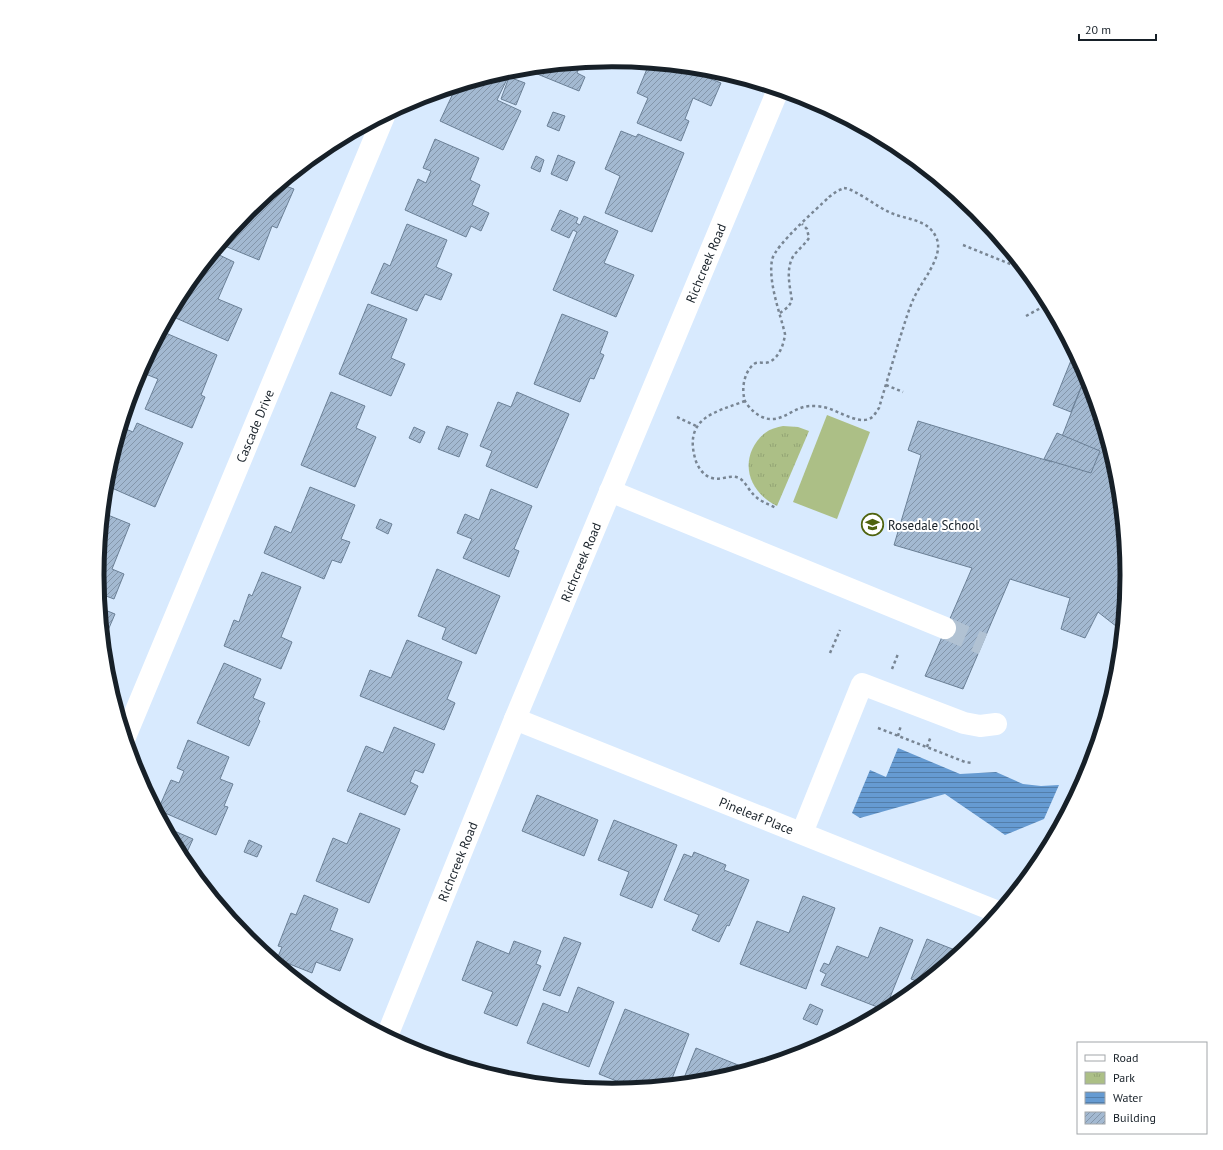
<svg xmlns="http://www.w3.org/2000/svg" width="1223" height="1150" font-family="'PT Sans',sans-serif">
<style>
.park{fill:url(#park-tufts)}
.garden{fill:#acbf86}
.water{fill:url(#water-rules)}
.building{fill:url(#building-hatch);stroke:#6b8096}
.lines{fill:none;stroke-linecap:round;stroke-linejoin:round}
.minor-tunnel{stroke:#b1c2d3;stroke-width:22;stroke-dasharray:22 11;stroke-linecap:butt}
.path{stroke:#788593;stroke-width:2.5;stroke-dasharray:3 3;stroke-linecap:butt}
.minor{stroke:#fff;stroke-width:22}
.labels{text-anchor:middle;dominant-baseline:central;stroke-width:4;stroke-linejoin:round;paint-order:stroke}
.street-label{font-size:13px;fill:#172028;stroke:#fff}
.poi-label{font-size:13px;fill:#172028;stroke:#fff;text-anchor:start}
.rim{fill:none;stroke:#172028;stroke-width:5}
</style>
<defs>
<pattern id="park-tufts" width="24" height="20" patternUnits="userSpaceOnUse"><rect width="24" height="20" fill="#acbf86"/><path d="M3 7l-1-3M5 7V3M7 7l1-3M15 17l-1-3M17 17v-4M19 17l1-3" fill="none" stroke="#93a474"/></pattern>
<pattern id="water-rules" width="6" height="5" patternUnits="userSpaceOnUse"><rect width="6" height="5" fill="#669bd2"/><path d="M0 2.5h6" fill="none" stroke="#537eaa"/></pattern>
<pattern id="building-hatch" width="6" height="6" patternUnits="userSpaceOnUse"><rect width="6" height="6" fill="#a3b9d1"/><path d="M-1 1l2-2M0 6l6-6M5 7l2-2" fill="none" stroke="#8496aa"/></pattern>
</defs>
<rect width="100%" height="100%" fill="#d8eafe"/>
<path class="park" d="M 783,426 L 798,427 L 809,431 L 777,506 C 746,491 738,456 765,433 C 770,429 777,427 783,426 Z"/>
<path class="garden" d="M 827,415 L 870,432 L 837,519 L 793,502 Z"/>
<path class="water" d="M 898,748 L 960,774 L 996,772 L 1023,784 L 1041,786 L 1059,785 L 1044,819 L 1005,835 L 945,794 L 860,818 L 852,813 L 870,770 L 886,777 Z"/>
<g class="building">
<path d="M 581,63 L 577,73 L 585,77 L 579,91 L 525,69 Z"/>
<path d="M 649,64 L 681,67 L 721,83 L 711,106 L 693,98 L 685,119 L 689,121 L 681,141 L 637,123 L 648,98 L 637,93 Z"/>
<path d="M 503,72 L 509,75 L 497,100 L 521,111 L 503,150 L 440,121 L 456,87 Z"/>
<path d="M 509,77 L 525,83 L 516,105 L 501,99 Z"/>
<path d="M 553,112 L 565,116 L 559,131 L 547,126 Z"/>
<path d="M 621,131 L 636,137 L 638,134 L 684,153 L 652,232 L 605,213 L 620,176 L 605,169 Z"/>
<path d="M 435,139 L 479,158 L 470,180 L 480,185 L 472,205 L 489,213 L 481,231 L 471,226 L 466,237 L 405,210 L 418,179 L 426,183 L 431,171 L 423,168 Z"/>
<path d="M 558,155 L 575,162 L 567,181 L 551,174 Z"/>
<path d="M 536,156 L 544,160 L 540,172 L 531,168 Z"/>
<path d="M 280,184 L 294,189 L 277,228 L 272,226 L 259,260 L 220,244 L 248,211 Z"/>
<path d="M 560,210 L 578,218 L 576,223 L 580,225 L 584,216 L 618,231 L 604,263 L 634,275 L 616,317 L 553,290 L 577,232 L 573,230 L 569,238 L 551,230 Z"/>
<path d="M 407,224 L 447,240 L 436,267 L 452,274 L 441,300 L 425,294 L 417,311 L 371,293 L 384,263 L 390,266 Z"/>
<path d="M 213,252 L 234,262 L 218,299 L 242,309 L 228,341 L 169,315 L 183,289 Z"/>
<path d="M 368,304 L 407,319 L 391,358 L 405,364 L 391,396 L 339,374 Z"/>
<path d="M 562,314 L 608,332 L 600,353 L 604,355 L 594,379 L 590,378 L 580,402 L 534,384 Z"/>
<path d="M 161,331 L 217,355 L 201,395 L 205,397 L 192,428 L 145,409 L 158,379 L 143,373 Z"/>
<path d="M 1074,353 L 1086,375 L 1071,412 L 1053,405 Z"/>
<path d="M 1086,375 L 1117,475 L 1126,575 L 1121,630 L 1098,612 L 1085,638 L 1061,629 L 1070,598 L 1010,579 L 963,689 L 925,676 L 972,568 L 894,545 L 921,455 L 908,450 L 918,421 L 1052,462 Z"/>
<path d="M 331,392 L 365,406 L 356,428 L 376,437 L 355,487 L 301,465 Z"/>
<path d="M 517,392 L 569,414 L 537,488 L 486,466 L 492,451 L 480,446 L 498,402 L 511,407 Z"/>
<path d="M 137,423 L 183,443 L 155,507 L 105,485 L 106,474 L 121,427 L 133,432 Z"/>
<path d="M 447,426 L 468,434 L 459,457 L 438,449 Z"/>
<path d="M 414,427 L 425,432 L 420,443 L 409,438 Z"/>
<path d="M 1057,433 L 1100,451 L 1091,473 L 1044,459 Z"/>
<path d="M 310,487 L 355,505 L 341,539 L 350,542 L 341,563 L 332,560 L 324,579 L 264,553 L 275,526 L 291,533 Z"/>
<path d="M 491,489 L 532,506 L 514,549 L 519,551 L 509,577 L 463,558 L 472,539 L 457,533 L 465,514 L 479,520 Z"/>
<path d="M 103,513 L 130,524 L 112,569 L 124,574 L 114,599 L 98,593 L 97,575 Z"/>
<path d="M 380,519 L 392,524 L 388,534 L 376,528 Z"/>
<path d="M 437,569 L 500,596 L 476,654 L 442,639 L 446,628 L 418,616 Z"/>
<path d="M 262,572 L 301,587 L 281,637 L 292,642 L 281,669 L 224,646 L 234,620 L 239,622 L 249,594 L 252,596 Z"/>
<path d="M 100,608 L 115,614 L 103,642 Z"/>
<path d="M 407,640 L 462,662 L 447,699 L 455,703 L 444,730 L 360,696 L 370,670 L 391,678 Z"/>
<path d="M 224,663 L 261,679 L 253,698 L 265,703 L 258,719 L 260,721 L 249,746 L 197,723 Z"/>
<path d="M 394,727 L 435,744 L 423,773 L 415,770 L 410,782 L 418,786 L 405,815 L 347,791 L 366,746 L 383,753 Z"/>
<path d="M 188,740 L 229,757 L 220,779 L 233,784 L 224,806 L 228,807 L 216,835 L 158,810 L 171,780 L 179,783 L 184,771 L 177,768 Z"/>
<path d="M 537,795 L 598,820 L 584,856 L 522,831 Z"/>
<path d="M 360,813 L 400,829 L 369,903 L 316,881 L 333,838 L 347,844 Z"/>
<path d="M 614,820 L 677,845 L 652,908 L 620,895 L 629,872 L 598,860 Z"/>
<path d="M 165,827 L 193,839 L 183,861 Z"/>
<path d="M 249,840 L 262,846 L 257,857 L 244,852 Z"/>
<path d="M 694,852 L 726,865 L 724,870 L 749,880 L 729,926 L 727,925 L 719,942 L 692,930 L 699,915 L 664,900 L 684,854 L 692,857 Z"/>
<path d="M 304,895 L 338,909 L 330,930 L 353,939 L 340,971 L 316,962 L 312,973 L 277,959 L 282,947 L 278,946 L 291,913 L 296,915 Z"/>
<path d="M 803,896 L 835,908 L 806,989 L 740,964 L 757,921 L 789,933 Z"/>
<path d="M 880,927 L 913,940 L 885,1010 L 821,985 L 826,974 L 820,971 L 824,963 L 829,965 L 837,946 L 868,958 Z"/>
<path d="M 564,937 L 581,943 L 560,996 L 543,990 Z"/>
<path d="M 927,939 L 960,952 L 922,983 L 911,979 Z"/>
<path d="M 477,941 L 509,954 L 514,941 L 541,951 L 536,964 L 541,966 L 517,1026 L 484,1013 L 493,992 L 462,980 Z"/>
<path d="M 578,987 L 614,1002 L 589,1067 L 527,1043 L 543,1003 L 568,1013 Z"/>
<path d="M 810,1004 L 823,1010 L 817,1025 L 803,1019 Z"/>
<path d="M 625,1009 L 689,1034 L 670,1084 L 634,1088 L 599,1074 Z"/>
<path d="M 696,1048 L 748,1069 L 712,1080 L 682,1083 Z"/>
</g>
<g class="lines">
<path class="minor-tunnel" d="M 945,628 L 983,644"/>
<g class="path">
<path d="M 844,188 C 855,189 877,207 889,212 C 905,220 927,218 936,237 C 942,249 934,263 928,274 C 923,282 917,291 913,300 C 907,314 903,329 898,344 C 892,365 885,387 879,408 C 876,412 874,417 869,419 C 856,424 836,409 823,407 C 819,406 814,406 811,406 C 790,406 778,431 754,412 C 751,409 747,405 745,401 C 741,389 744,372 754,364 C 758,361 764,364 769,362 C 779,358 784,344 785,334 C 780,313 768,282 772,260 C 775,245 817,209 829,197 L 837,191 Z"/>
<path d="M 963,245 L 1025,270"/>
<path d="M 780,313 L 788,307 L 792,301 C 790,286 785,269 794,255 C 799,249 805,244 809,238 L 807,229 L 802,224"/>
<path d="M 1026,316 L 1048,304"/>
<path d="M 886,385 L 903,392"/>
<path d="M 745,401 C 715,412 684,418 695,458 C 697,466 703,476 712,478 C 721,481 730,474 739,478 C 745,481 748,489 753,494 C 759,501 768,504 776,508"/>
<path d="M 677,417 L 696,426"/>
<path d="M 830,653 L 840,630"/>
<path d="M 892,669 L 898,654"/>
<path d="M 878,728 L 965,762 L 972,763"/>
<path d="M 898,736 L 901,725"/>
<path d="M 927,747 L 931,736"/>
</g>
<g class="minor">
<path d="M 610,491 L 945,628"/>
<path id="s1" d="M 515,719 L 998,912"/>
<path id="s2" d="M 125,737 L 384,116"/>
<path d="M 802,833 L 862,684 L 964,723 L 980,726 L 996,724"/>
<path id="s3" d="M 387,1036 L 515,719 L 778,90"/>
</g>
</g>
<defs>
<symbol id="school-ring" viewBox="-11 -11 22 22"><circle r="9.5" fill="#fff" stroke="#4f630e" stroke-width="1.5"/><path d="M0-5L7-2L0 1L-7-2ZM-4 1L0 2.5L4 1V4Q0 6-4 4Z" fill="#4f630e"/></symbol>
</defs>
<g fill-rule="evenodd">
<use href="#school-ring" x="860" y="512" width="25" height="25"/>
</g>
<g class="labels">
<g class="street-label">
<text stroke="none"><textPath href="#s3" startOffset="836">Richcreek Road</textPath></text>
<text stroke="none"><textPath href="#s2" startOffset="337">Cascade Drive</textPath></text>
<text stroke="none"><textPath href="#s3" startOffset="512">Richcreek Road</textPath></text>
<text stroke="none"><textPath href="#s1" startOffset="260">Pineleaf Place</textPath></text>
<text stroke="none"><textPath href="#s3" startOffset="188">Richcreek Road</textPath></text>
</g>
<g class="poi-label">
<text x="888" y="525">Rosedale School</text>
</g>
</g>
<path d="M0 0H1223V1150H0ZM104 575a508 508 0 1 1 1016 0a508 508 0 1 1-1016 0Z" fill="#fff" fill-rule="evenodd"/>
<path class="rim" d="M104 575a508 508 0 1 1 1016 0a508 508 0 1 1-1016 0Z"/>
<rect x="1077" y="1042" width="130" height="92" fill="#ffffff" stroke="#a2a6a9"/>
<rect x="1085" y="1055" width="20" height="6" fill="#ffffff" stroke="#a2a6a9"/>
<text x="1113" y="1062" font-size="12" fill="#172028">Road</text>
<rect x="1085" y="1072" width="20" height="12" fill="url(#park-tufts)" stroke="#a2a6a9"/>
<text x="1113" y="1082" font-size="12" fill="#172028">Park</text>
<rect x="1085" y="1092" width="20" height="12" fill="url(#water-rules)" stroke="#a2a6a9"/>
<text x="1113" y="1102" font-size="12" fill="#172028">Water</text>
<rect x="1085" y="1112" width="20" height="12" fill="url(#building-hatch)" stroke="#a2a6a9"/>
<text x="1113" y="1122" font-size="12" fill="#172028">Building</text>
<path d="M1079 34v6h77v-6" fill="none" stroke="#172028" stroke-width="2"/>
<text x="1085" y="34" font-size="12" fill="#172028" stroke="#ffffff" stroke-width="3" paint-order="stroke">20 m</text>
</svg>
